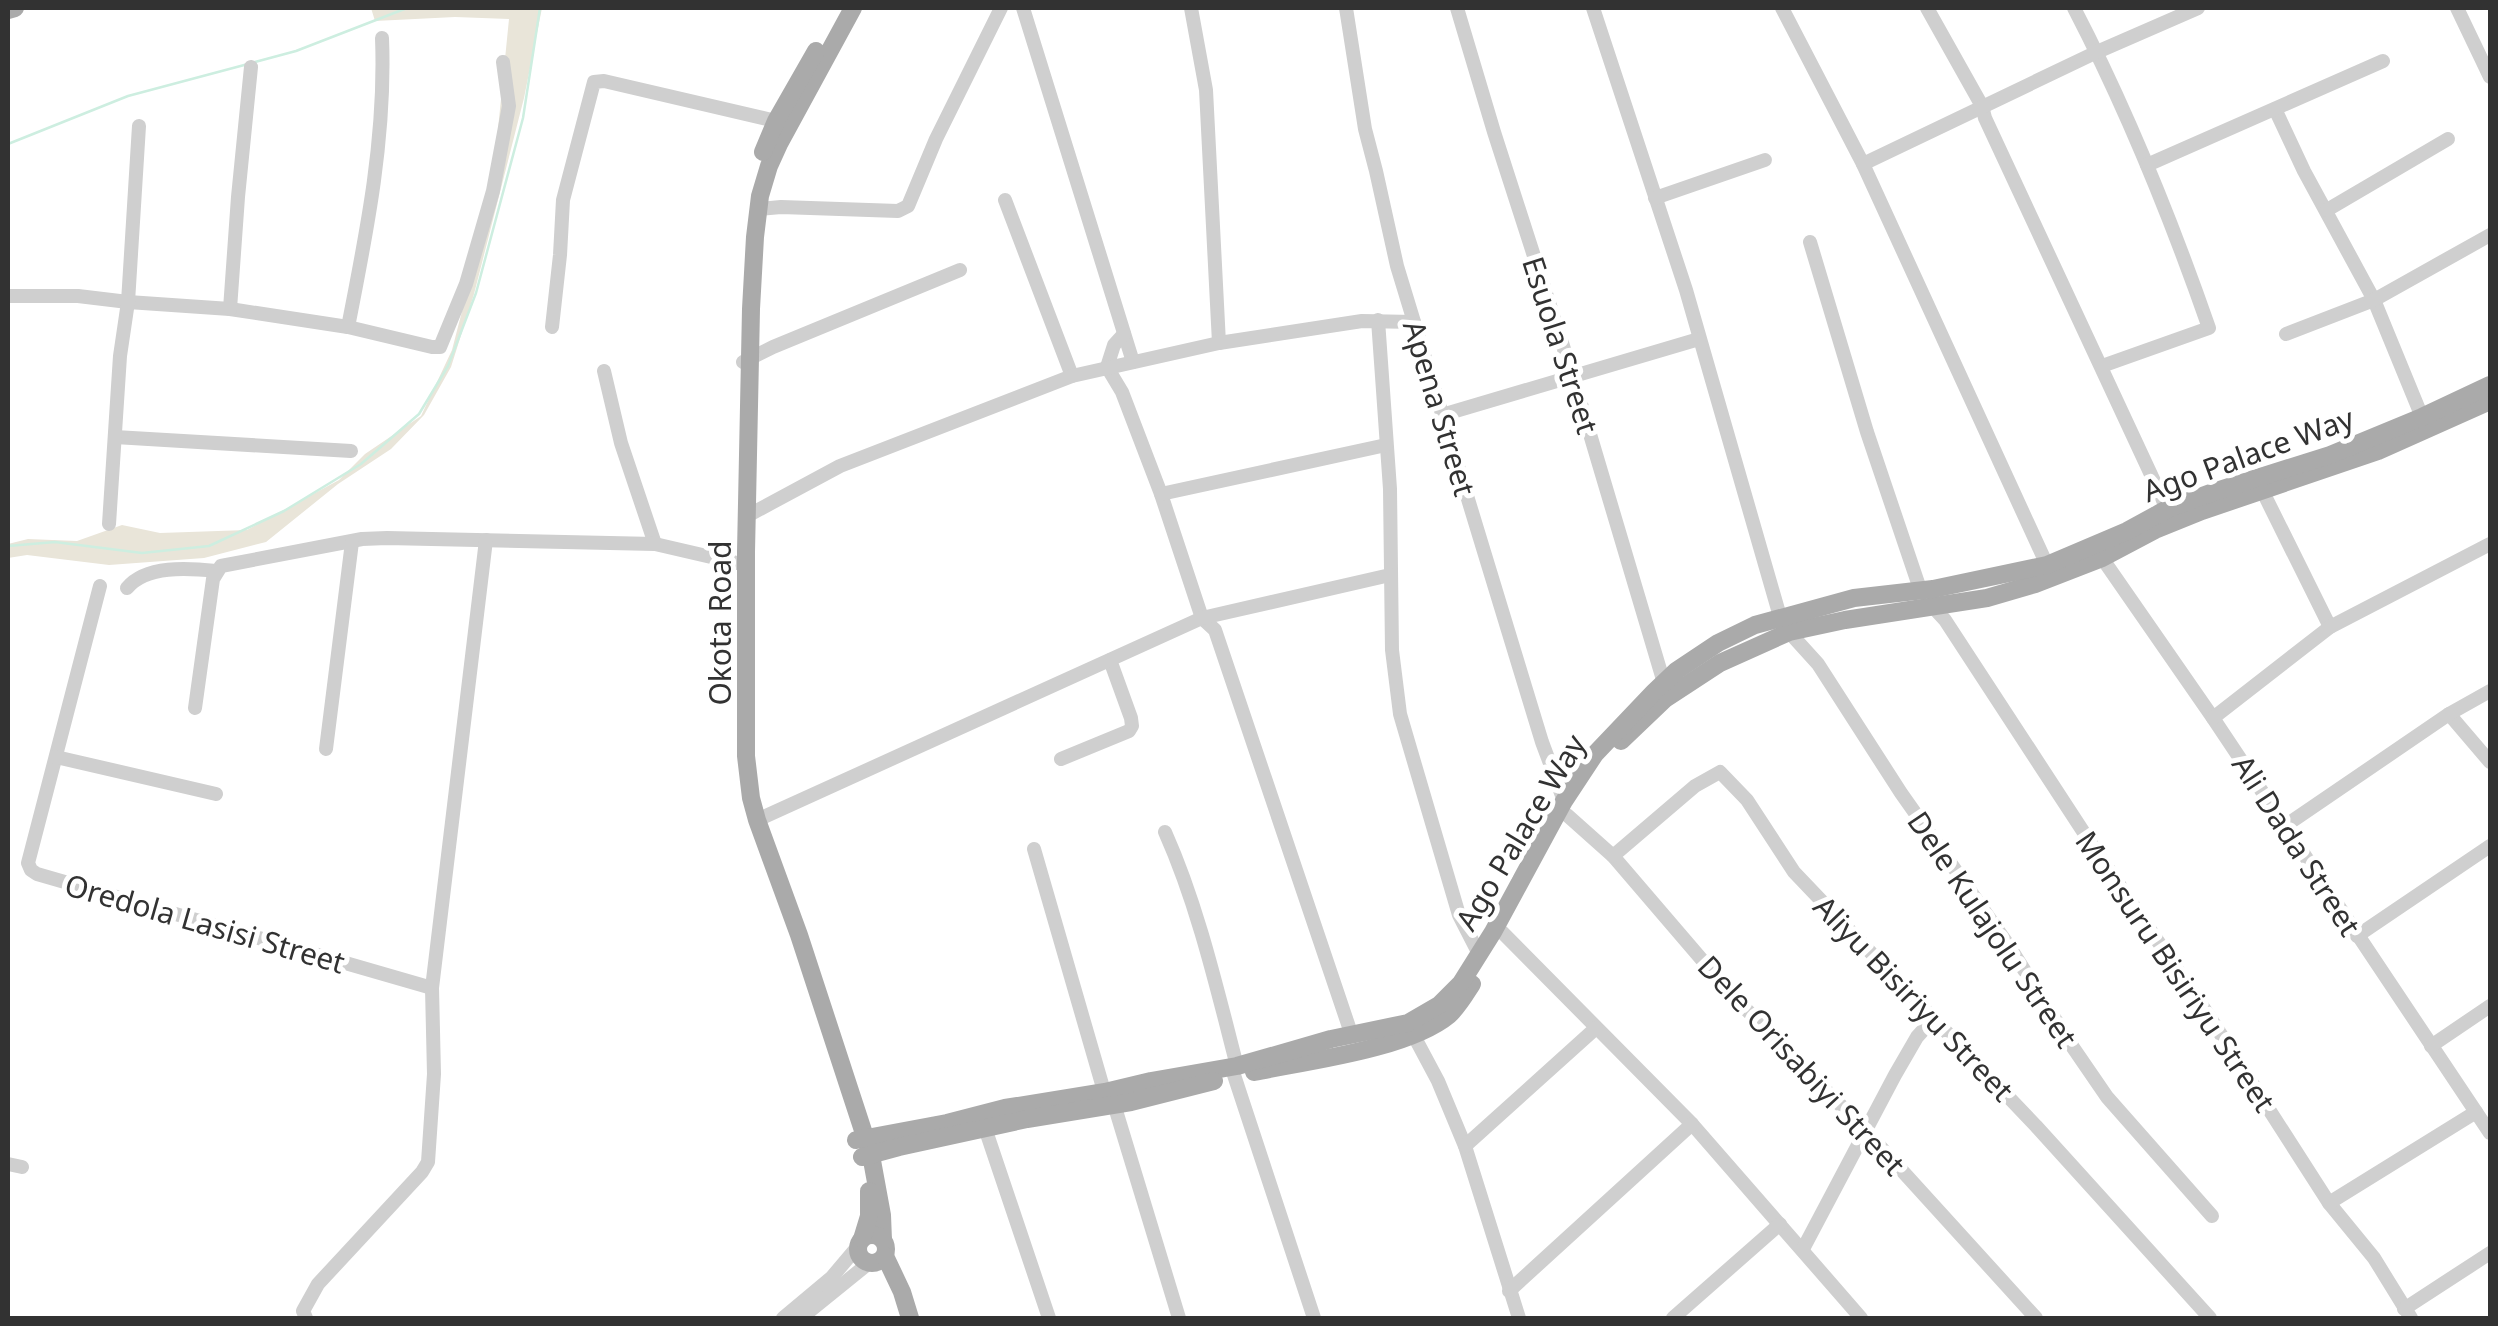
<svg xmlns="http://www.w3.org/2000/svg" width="2498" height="1326" font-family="'Noto Sans',sans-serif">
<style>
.green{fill:#e9e5d9}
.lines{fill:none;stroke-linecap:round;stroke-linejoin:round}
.stream{stroke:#cdeee0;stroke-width:2.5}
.minor{stroke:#cfcfcf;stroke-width:14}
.major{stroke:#aaa;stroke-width:18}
.labels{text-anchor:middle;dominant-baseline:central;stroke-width:10;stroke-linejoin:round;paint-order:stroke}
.street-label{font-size:30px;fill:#323232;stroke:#fff}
</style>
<rect width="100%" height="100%" fill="#fff"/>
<path class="green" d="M 371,8 L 542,8 L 524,98 L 474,294 L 451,367 L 424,415 L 391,449 L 338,484 L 266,542 L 204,558 L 109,565 L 27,555 L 8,558 L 8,544 L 28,539 L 77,541 L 122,525 L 160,533 L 247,530 L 339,480 L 365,454 L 421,416 L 452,350 L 491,199 L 509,19 L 455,17 L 375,21 Z"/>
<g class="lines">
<g class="stream">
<path d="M 255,62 L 296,51 L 407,8"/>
<path d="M 8,144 L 128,96 L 248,64"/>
<path d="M 8,546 L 55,542 L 142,553 L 209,546 L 284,511 L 361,464 L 419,414 L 448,366 L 476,293 L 523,118 L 540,8"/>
</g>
<g class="minor">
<path d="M 1023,8 L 1133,362"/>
<path d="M 1191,8 L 1206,90 L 1219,343"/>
<path d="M 1346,8 L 1365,129 L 1376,171 L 1397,266 L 1542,742 L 1564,801"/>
<path d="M 1457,8 L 1494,132 L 1573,377 L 1664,683"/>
<path d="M 1593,8 L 1686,290 L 1781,620"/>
<path d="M 1782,8 L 1863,164 L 2047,565"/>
<path d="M 1927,8 L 1982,106 L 1985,118 L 2167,509"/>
<path d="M 2074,8 C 2127,110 2171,219 2209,328 L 2102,366"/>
<path d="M 2457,8 L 2490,77"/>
<path d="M 2275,109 L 2304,171 L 2374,300 L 2422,417"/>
<path d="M 1863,164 L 2097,52 L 2198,8"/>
<path d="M 2147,165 L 2383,61"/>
<path d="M 1655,198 L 1765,160"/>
<path d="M 1005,200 L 1072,376"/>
<path d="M 759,209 L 781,207 L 898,211 L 908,206 L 936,139 L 1001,8"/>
<path d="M 2327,210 L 2448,139"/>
<path d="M 1810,242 L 1867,432 L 1920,589"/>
<path d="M 8,296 L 78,296 L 128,302 L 230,309 L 348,327 L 432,347 L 440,347 L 466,284 L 493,191 L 509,106 L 503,62"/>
<path d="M 230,309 L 238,197 L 251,67"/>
<path d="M 1378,320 L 1390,489 L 1392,650 L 1400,714 L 1459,915 L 1479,954"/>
<path d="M 348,327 C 367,231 386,136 382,38"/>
<path d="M 552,327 L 560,255 L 563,200 L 594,82 L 604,81 L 776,121"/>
<path d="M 2286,334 L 2374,300 L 2490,235"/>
<path d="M 743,362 L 773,347 L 960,270"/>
<path d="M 1107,367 L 1122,392 L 1161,494 L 1202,618 L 1215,630 L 1352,1036"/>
<path d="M 1107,367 L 1114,345 L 1124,334"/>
<path d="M 604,371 L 621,443 L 655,544"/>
<path d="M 1442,415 L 1699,339"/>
<path d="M 115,437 L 351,451"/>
<path d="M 2262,490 L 2330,627"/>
<path d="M 1161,494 L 1386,445"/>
<path d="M 747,516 L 840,466 L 1072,376 L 1219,343 L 1362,321 L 1414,322"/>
<path d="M 109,524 L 120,356 L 128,302 L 139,126"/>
<path d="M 2102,558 L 2213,718 L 2490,1133"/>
<path d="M 100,586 L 28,863 L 31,870 L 37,874 L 432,988"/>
<path d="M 127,588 C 146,565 188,568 216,571"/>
<path d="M 1933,607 L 1945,620 L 2092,845 L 2209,1016 L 2329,1203 L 2374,1258 L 2411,1318"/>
<path d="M 1789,632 L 1818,664 L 1901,793 L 2009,946 L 2072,1046 L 2107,1097 L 2212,1216"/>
<path d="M 195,708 L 213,579 L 221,566 L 362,539 L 387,538 L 655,544 L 737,563"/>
<path d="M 2449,714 L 2490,762"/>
<path d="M 2213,718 L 2330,627 L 2490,544"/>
<path d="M 326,749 L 352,542"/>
<path d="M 56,757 L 216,794"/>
<path d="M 1061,759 L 1129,731 L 1132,726 L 1131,718 L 1110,660"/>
<path d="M 1567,815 L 1613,856 L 1733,996 L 1866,1131 L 2036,1318"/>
<path d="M 757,820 L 1202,618 L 1390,575"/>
<path d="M 2285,826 L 2449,714 L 2490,691"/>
<path d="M 1165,832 C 1198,906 1217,989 1237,1066"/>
<path d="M 1034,849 L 1106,1098"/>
<path d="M 1613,856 L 1695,786 L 1720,772 L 1747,800 L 1794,872 L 2036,1126 L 2210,1318"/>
<path d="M 1502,932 L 1692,1124 L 1861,1318"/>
<path d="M 2357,936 L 2490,846"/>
<path d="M 1414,1036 L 1438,1081 L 1465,1146 L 1519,1318"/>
<path d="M 2431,1046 L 2490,1006"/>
<path d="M 1234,1075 L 1314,1318"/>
<path d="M 1114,1104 L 1179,1318"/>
<path d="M 985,1128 L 1049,1318"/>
<path d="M 1465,1146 L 1596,1028"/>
<path d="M 8,1164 L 22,1167"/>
<path d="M 2329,1203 L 2476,1112"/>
<path d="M 1803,1249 L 1895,1075 L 1917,1037 L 1933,1019"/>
<path d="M 1509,1291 L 1692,1124"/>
<path d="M 2404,1309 L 2490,1253"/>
<path d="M 306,1318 L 303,1311 L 318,1284 L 422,1172 L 428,1162 L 434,1074 L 432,988 L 486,540"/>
<path d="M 783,1318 L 832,1277 L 859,1245"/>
<path d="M 801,1318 L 869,1263"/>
<path d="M 1673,1318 L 1780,1224"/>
</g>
<g class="major">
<path d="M 853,8 L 779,144 L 769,166 L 760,196 L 755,237 L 751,309 L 746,552 L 746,756 L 751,798 L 757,820 L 799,935 L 871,1155 L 882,1215 L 883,1240"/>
<path d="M 8,10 L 15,8"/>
<path d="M 763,152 L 776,121 L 816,51"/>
<path d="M 1621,741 L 1665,699 L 1720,663 L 1789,632 L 1845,620 L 1987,598 L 2035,584 L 2102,558 L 2155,530 L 2202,511 L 2378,451 L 2490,401"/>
<path d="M 1254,1072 C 1307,1061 1408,1049 1449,1015 C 1458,1007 1465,995 1472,984"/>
<path d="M 856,1140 L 947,1123 L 1005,1108 L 1105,1092 L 1151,1081 L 1237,1066 L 1331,1039 L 1408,1023 L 1439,1005 L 1461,983 L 1493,932 L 1564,801 L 1595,754 L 1654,692 L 1676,671 L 1718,643 L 1755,625 L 1854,598 L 1933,589 L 2047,565 L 2127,531 L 2167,509 L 2216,491 L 2330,455 L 2422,417 L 2490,385"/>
<path d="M 862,1157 L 899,1147 L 1027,1119 L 1131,1102 L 1214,1081"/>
<circle cx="872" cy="1249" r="14"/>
<path d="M 862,1239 L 869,1216 L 869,1191"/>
<path d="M 885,1256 L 902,1292 L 910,1318"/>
</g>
</g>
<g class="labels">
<g class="street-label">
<text transform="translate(1561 345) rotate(72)">Esuola Street</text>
<text transform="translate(1440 408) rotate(73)">Apena Street</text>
<text transform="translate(2248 454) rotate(-20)">Ago Palace Way</text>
<text transform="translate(719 623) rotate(-90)">Okota Road</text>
<text transform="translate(1520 832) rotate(-59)">Ago Palace Way</text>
<text transform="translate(2297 845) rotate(57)">Ali Dada Street</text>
<text transform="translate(205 923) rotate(16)">Oredola Lasisi Street</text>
<text transform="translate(1993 929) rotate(56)">Dele Kulajolu Street</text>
<text transform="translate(2176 971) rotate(56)">Monsuru Bisiriyu Street</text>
<text transform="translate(1914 998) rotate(46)">Aliyu Bisiriyu Street</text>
<text transform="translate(1802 1065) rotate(47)">Dele Orisabiyi Street</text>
</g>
</g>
<rect width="2498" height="1326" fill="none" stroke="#323232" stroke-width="20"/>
</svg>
